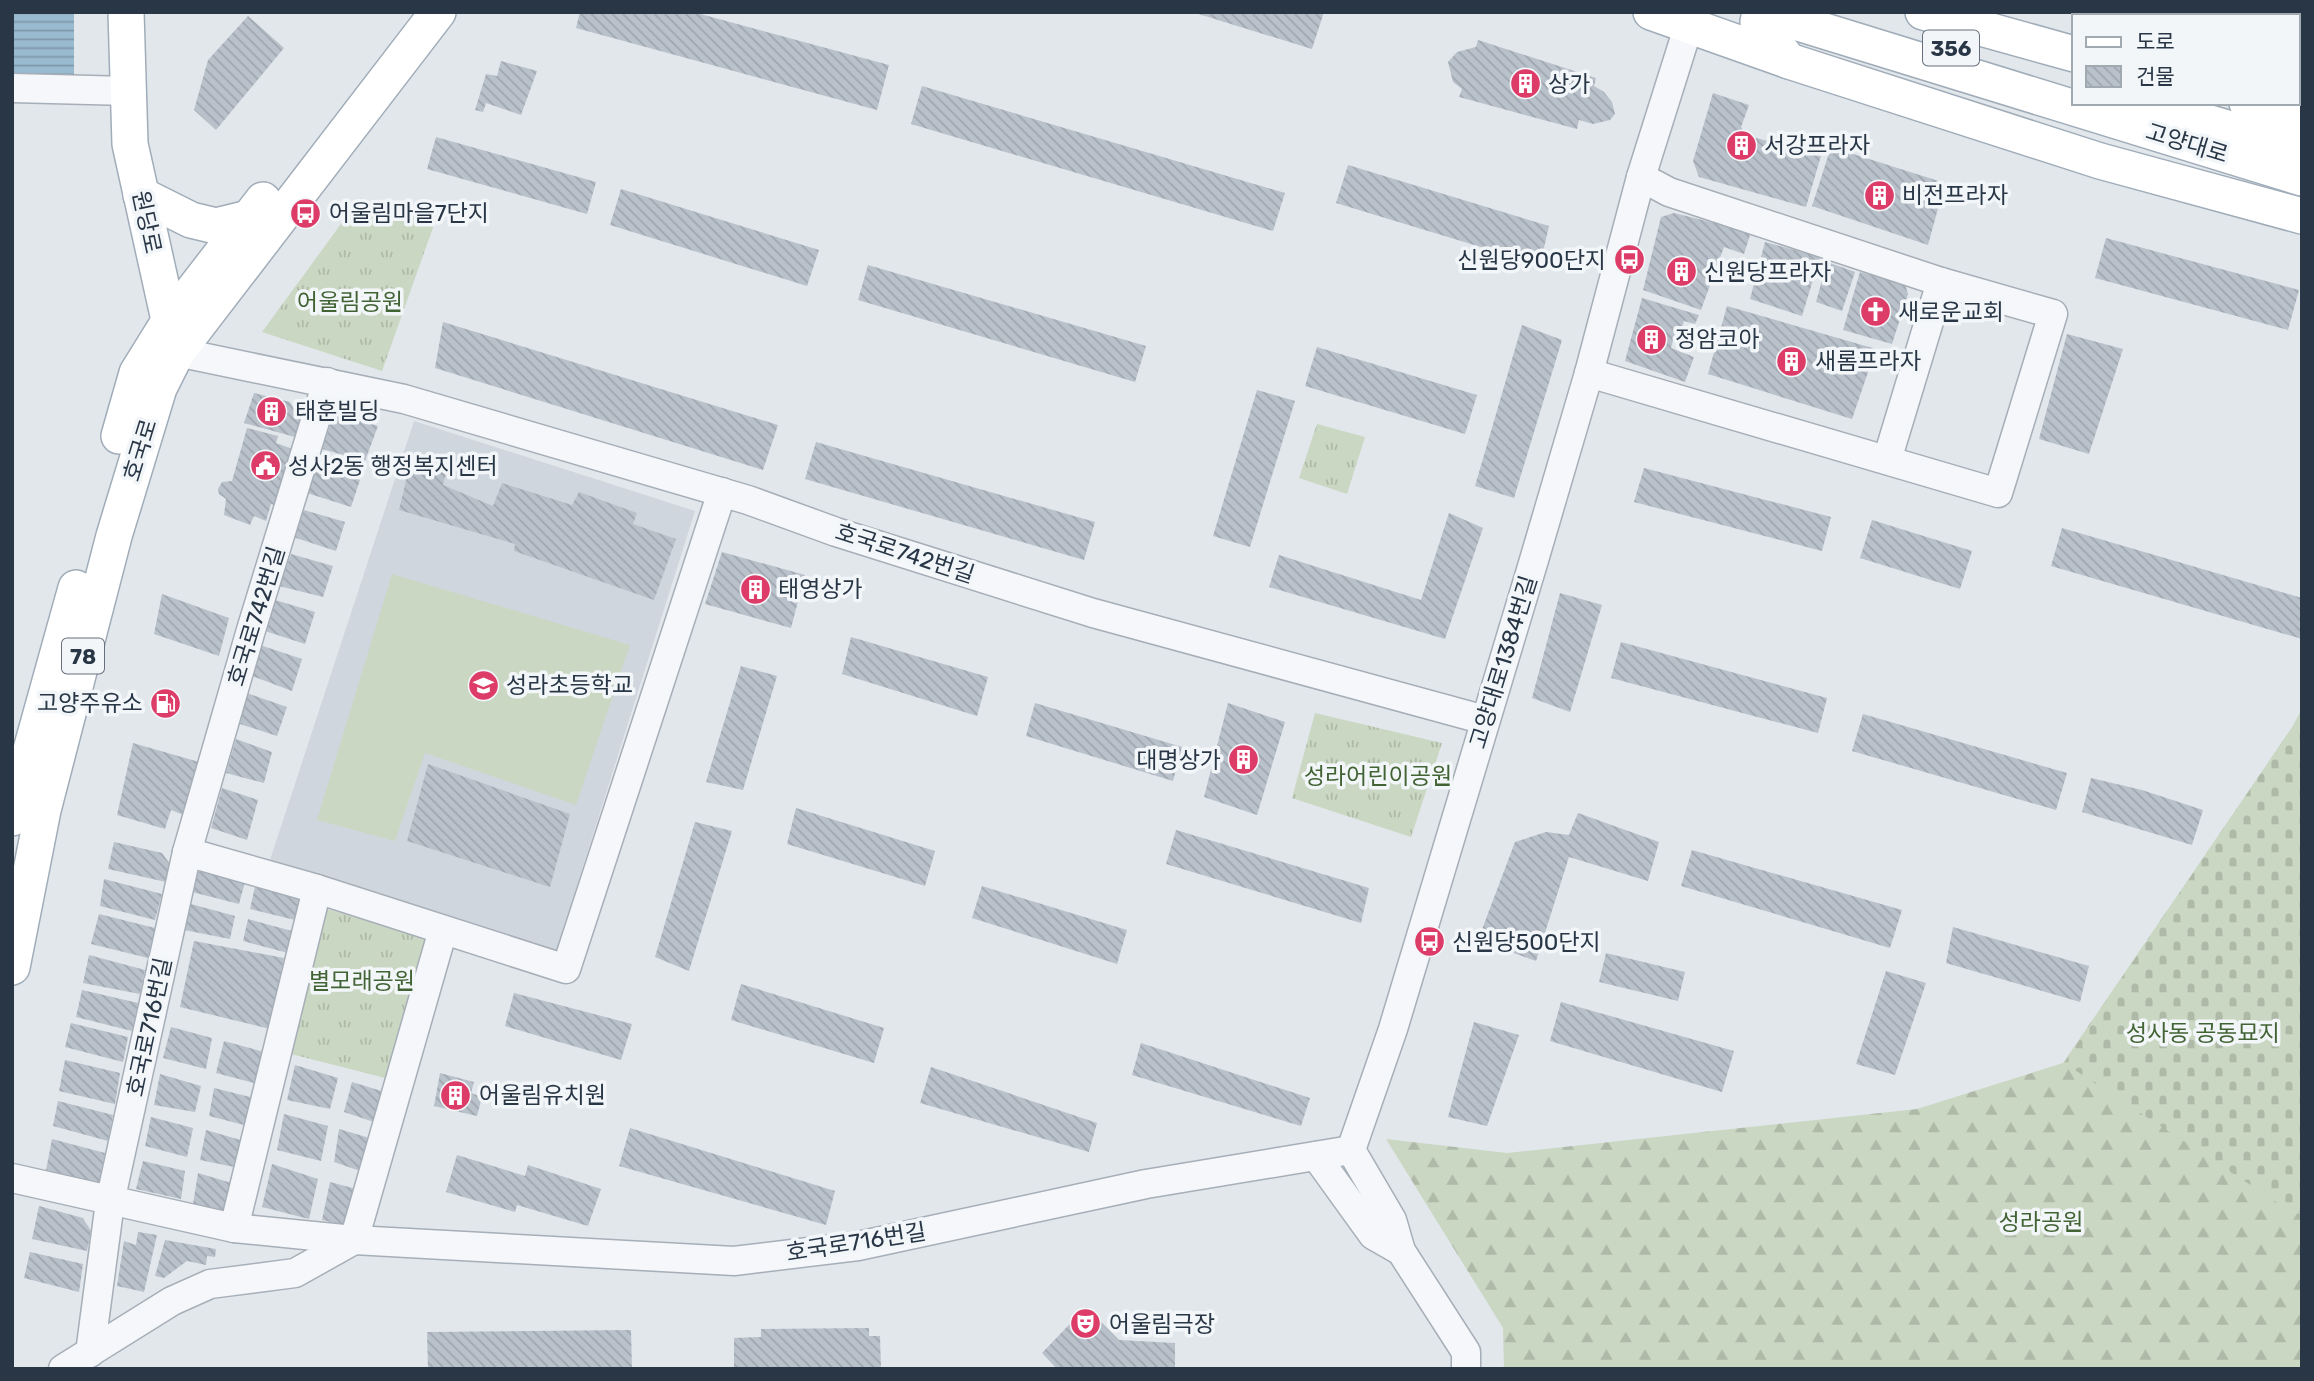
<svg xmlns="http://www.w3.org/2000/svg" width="2314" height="1381" font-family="Rubik,'Noto Sans KR',sans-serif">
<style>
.built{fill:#d0d6de}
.grass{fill:url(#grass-tufts)}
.forest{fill:url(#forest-firs)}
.cemetery{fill:url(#cemetery-stones)}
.pitch{fill:#cad7c2}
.water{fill:url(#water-rules)}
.building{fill:url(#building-back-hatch)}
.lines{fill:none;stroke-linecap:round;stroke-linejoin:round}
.minor-casing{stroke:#a6aeb7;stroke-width:31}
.major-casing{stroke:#a0adb9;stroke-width:38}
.minor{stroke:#f5f7fa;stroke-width:28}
.major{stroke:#fff;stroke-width:35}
.labels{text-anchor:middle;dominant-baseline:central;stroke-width:7;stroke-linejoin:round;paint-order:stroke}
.shield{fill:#f2f6f9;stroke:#65707c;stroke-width:2}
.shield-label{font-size:21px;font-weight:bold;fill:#283646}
.poi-label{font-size:23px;fill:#283646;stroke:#f2f6f9;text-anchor:start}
.street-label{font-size:23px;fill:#283646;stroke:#f2f6f9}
.park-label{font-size:23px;fill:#426334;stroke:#f2f6f9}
</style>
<defs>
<pattern id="grass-tufts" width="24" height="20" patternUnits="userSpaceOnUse" patternTransform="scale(1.75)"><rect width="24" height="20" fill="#cad7c2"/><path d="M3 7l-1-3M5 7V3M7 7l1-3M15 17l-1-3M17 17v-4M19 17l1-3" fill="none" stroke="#aeb9a8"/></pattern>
<pattern id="forest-firs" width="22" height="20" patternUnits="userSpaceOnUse" patternTransform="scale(1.75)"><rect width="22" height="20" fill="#cad7c2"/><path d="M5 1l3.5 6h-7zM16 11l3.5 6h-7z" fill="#aeb9a8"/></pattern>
<pattern id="cemetery-stones" width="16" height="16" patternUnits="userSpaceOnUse" patternTransform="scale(1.75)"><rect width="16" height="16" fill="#cad7c2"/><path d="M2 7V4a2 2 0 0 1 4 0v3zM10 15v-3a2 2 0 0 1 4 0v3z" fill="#aeb9a8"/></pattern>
<pattern id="water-rules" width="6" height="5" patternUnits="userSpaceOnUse" patternTransform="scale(1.75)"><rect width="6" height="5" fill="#9abacf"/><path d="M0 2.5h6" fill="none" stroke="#7e98aa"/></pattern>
<pattern id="building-back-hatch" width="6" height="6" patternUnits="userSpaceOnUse" patternTransform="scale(1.75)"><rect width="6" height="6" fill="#b9c1ca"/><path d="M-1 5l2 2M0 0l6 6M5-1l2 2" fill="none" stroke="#9fa6af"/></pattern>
</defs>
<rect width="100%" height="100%" fill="#e2e7ec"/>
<path class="built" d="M 414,421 L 695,511 L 556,952 L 270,860 Z"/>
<g class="grass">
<path d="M 360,198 L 435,222 L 382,371 L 262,332 Z"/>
<path d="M 1317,424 L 1365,437 L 1347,494 L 1299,478 Z"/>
<path d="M 1315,713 L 1442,743 L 1411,837 L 1292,798 Z"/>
<path d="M 326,909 L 428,937 L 389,1079 L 291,1054 Z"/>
</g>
<path class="forest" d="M 2302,709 L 2292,1212 L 2302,1214 L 2302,1369 L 1504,1369 L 1503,1328 L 1386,1139 L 1507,1153 L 1917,1109 L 2063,1063 L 2293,726 Z"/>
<path class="cemetery" d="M 2302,709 L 2302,1214 L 2292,1212 L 2064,1063 L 2293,726 Z"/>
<path class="pitch" d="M 392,574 L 630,645 L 576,805 L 425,753 L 395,841 L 317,820 Z"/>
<path class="water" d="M 74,12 L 74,76 L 12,73 L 12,13 Z"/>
<g class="building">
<path d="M 580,12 L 693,12 L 889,65 L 877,110 L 576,28 Z"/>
<path d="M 1192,12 L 1324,12 L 1312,49 Z"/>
<path d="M 2095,12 L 2142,12 L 2141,16 L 2094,16 Z"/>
<path d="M 2185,12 L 2242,12 L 2241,16 L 2184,16 Z"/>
<path d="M 248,16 L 284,48 L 216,130 L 194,110 L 208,60 Z"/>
<path d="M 1478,40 L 1596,78 L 1594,86 L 1604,92 L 1612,102 L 1615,114 L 1610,120 L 1593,124 L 1579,120 L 1577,129 L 1459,97 L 1462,89 L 1453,82 L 1448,62 L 1457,52 L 1476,47 Z"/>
<path d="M 2298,42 L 2302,43 L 2302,87 L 2298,86 Z"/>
<path d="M 501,61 L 537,71 L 521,115 L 486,103 L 483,112 L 475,110 L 486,74 L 497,76 Z"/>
<path d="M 922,86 L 1285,193 L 1273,231 L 911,124 Z"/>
<path d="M 1713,93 L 1749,105 L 1741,127 L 1746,135 L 1821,156 L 1806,207 L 1699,177 L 1693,161 Z"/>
<path d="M 436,137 L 596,182 L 587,214 L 427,169 Z"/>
<path d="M 1831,147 L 1945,183 L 1928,245 L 1812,206 Z"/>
<path d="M 1348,165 L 1549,226 L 1540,265 L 1336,203 Z"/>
<path d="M 621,189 L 819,250 L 807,286 L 610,225 Z"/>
<path d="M 1674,213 L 1751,232 L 1744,254 L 1724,247 L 1701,310 L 1643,290 L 1661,217 Z"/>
<path d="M 2106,238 L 2299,290 L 2288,330 L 2095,278 Z"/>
<path d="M 1765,242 L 1820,257 L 1802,316 L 1750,299 Z"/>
<path d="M 1827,262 L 1855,272 L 1842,311 L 1816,302 Z"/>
<path d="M 868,265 L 1146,346 L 1135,382 L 858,300 Z"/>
<path d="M 1860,272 L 1905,284 L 1908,294 L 1892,344 L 1843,330 Z"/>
<path d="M 1642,298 L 1699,315 L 1695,324 L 1684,321 L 1681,330 L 1676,329 L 1671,348 L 1694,357 L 1685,382 L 1625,361 Z"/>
<path d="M 1727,306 L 1876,349 L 1852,419 L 1708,374 Z"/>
<path d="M 443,322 L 778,425 L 763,470 L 435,368 Z"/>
<path d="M 1522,325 L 1562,340 L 1514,498 L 1475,486 Z"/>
<path d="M 2067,334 L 2123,349 L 2089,454 L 2039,439 Z"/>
<path d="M 1317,347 L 1477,395 L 1465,434 L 1305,386 Z"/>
<path d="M 1257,390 L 1295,401 L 1250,547 L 1213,536 Z"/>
<path d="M 254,393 L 290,402 L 300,420 L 295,437 L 244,423 Z"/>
<path d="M 334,413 L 378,426 L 365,461 L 322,449 Z"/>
<path d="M 247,428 L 278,436 L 276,443 L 298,451 L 280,507 L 271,504 L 266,521 L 254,516 L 250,525 L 224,515 L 226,499 L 219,494 L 218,489 L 222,482 L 232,481 Z"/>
<path d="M 816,442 L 1095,522 L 1084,560 L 805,479 Z"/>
<path d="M 410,464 L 446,473 L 443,485 L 493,506 L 502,483 L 572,505 L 579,492 L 637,513 L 633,524 L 676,539 L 654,600 L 514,551 L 515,544 L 399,510 Z"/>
<path d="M 315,465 L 360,480 L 351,507 L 307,493 Z"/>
<path d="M 1644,468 L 1831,517 L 1822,551 L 1634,502 Z"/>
<path d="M 304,510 L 345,522 L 336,551 L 293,537 Z"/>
<path d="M 1449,513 L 1483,528 L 1445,639 L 1269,587 L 1279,555 L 1421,600 Z"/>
<path d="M 1872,520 L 1972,551 L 1960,589 L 1860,558 Z"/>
<path d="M 2062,528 L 2302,598 L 2302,639 L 2051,566 Z"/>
<path d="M 722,552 L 805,575 L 791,628 L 705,604 Z"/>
<path d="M 291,554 L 333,566 L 323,597 L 279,586 Z"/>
<path d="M 1560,593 L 1602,605 L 1570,712 L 1532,698 Z"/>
<path d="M 162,594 L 229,618 L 219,656 L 154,634 Z"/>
<path d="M 272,599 L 315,612 L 305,644 L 265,631 Z"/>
<path d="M 851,637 L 988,677 L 977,716 L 842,674 Z"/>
<path d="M 1621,642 L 1827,698 L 1818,733 L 1611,678 Z"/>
<path d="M 260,645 L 302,659 L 292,691 L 252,676 Z"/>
<path d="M 741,666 L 777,676 L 743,790 L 706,782 Z"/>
<path d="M 247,693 L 287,707 L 277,736 L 240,724 Z"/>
<path d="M 1035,703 L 1182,747 L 1173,781 L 1026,736 Z"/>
<path d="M 1228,703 L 1285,722 L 1257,815 L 1204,797 Z"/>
<path d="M 1863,714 L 2067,773 L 2056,810 L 1852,751 Z"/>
<path d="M 236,739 L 272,752 L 264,783 L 226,773 Z"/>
<path d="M 133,743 L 199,762 L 184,815 L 171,810 L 165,829 L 117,815 Z"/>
<path d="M 428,764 L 570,814 L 550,887 L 407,841 Z"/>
<path d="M 2091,778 L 2142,790 L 2203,810 L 2192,845 L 2082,812 Z"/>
<path d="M 222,788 L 258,800 L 247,840 L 211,828 Z"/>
<path d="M 796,808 L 935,851 L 925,886 L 787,844 Z"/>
<path d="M 1578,813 L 1659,842 L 1648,881 L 1569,857 L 1536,961 L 1478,940 L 1515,842 L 1546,832 L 1569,835 Z"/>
<path d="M 695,822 L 732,831 L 689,971 L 655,957 Z"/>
<path d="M 1176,830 L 1369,888 L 1361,923 L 1166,864 Z"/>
<path d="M 114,842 L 162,853 L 170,864 L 166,882 L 108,869 Z"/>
<path d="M 1692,850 L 1902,910 L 1890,948 L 1681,886 Z"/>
<path d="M 211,868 L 246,878 L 239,904 L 192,892 L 196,873 Z"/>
<path d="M 104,879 L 162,894 L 155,920 L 100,906 Z"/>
<path d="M 256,882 L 301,895 L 295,920 L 250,909 Z"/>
<path d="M 982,886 L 1127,930 L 1117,964 L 972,918 Z"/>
<path d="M 191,904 L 235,916 L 230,939 L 184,930 Z"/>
<path d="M 99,914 L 155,928 L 148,958 L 91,944 Z"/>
<path d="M 248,919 L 292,931 L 288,953 L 243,941 Z"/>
<path d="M 1953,927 L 2089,966 L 2080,1002 L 1946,963 Z"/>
<path d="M 194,941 L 284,958 L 270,1029 L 180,1007 Z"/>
<path d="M 1606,953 L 1685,972 L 1678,1001 L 1599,982 Z"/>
<path d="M 89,955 L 145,970 L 140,994 L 83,983 Z"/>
<path d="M 1886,971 L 1926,983 L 1895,1075 L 1856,1064 Z"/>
<path d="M 741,984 L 884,1028 L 874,1063 L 731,1020 Z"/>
<path d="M 82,990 L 138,1003 L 132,1031 L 76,1017 Z"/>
<path d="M 514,993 L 632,1024 L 621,1060 L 505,1026 Z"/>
<path d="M 1561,1002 L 1734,1051 L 1722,1092 L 1550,1041 Z"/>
<path d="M 1474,1022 L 1519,1035 L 1487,1126 L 1448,1117 Z"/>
<path d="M 71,1023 L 128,1037 L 123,1062 L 65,1047 Z"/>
<path d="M 171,1027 L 212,1038 L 206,1069 L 163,1058 Z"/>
<path d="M 224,1041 L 264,1052 L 258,1084 L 216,1073 Z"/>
<path d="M 1141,1043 L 1310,1098 L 1301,1126 L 1132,1075 Z"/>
<path d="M 65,1060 L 120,1073 L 115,1104 L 59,1091 Z"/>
<path d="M 295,1065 L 338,1078 L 330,1109 L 287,1100 Z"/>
<path d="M 931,1067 L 1097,1123 L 1089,1152 L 920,1103 Z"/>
<path d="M 440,1073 L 474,1082 L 471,1093 L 482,1097 L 477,1116 L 434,1106 Z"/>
<path d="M 160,1074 L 201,1086 L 195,1112 L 154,1105 Z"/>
<path d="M 352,1082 L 388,1093 L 380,1124 L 344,1112 Z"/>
<path d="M 214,1088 L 254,1098 L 248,1126 L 209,1116 Z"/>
<path d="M 58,1101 L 113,1115 L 108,1141 L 53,1126 Z"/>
<path d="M 284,1114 L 328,1126 L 321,1161 L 277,1150 Z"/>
<path d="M 151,1117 L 193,1128 L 187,1157 L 145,1146 Z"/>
<path d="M 630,1128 L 835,1191 L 826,1225 L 619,1166 Z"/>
<path d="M 339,1129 L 373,1139 L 366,1173 L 334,1162 Z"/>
<path d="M 206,1130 L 244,1141 L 239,1168 L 200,1160 Z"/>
<path d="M 52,1139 L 105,1153 L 98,1186 L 46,1170 Z"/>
<path d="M 457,1155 L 525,1176 L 528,1165 L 601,1189 L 588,1226 L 517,1205 L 515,1212 L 446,1192 Z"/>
<path d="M 143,1161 L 185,1171 L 181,1199 L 136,1189 Z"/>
<path d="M 272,1164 L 318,1179 L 309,1219 L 262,1207 Z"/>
<path d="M 198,1173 L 235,1184 L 229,1213 L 193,1204 Z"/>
<path d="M 330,1182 L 360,1190 L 352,1227 L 322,1220 Z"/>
<path d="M 39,1206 L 83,1218 L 91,1231 L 87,1251 L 32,1239 Z"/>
<path d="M 138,1232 L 157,1235 L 144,1292 L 117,1286 L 124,1241 L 136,1245 Z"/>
<path d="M 165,1240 L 216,1249 L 215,1257 L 207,1256 L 206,1265 L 187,1261 L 164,1278 L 155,1276 Z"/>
<path d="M 30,1252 L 83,1264 L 79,1292 L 24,1278 Z"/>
<path d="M 1086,1307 L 1119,1340 L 1175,1343 L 1175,1369 L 1057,1369 L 1042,1353 Z"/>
<path d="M 869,1328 L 869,1336 L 880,1336 L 881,1369 L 734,1369 L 734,1338 L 761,1337 L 761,1329 Z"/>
<path d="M 631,1330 L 632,1369 L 428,1369 L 427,1332 Z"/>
</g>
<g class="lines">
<defs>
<g id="minor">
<path d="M 2166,16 L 2167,12"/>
<path d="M 12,88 L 129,91"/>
<path d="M 177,352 L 404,399 L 748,500 L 836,532 L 1093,613 L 1485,720"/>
<path d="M 1589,373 L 1998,493 L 2053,314 L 1941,282 L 1669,192 L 1641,177"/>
<path d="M 1887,460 L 1941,282"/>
<path d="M 187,852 L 317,889 L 566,969 L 722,492"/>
<path d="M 1351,1150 L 1393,1029 L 1534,560 L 1589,373 L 1641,177 L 1693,12"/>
<path d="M 1351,1150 L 1392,1220 L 1401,1251 L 1466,1352 L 1466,1369"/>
<path d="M 1316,1156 L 1373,1235 L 1401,1251"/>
<path d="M 12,1178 L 234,1228 L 354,1240 L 734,1261 L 858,1246 L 1146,1184 L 1351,1150"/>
<path d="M 234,1228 L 317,889"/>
<path d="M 354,1240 L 443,930"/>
<path d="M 90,1353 L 110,1202 L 187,852 L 251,630 L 327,382"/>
<path d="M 63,1369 L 172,1301 L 210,1284 L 295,1273 L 354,1240"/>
</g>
<g id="major">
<path d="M 126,12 L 130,144 L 173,338"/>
<path d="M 1651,12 L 1789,61 L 2100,161 L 2302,216"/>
<path d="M 1760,12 L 1758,22 L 1789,61"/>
<path d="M 1923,12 L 2074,54"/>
<path d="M 1792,21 L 2302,178"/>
<path d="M 2142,103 L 2302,150"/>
<path d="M 2247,103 L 2302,120"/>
<path d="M 141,195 L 191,220 L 216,226 L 249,218"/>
<path d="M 119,436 L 137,373 L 168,323 L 263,200"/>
<path d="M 12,818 L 76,588"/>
<path d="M 12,967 L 43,810 L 114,536 L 159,388 L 177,352 L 438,12"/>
</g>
</defs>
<use href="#minor" class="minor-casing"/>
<use href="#major" class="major-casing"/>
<use href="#minor" class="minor"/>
<use href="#major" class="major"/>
</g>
<defs>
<symbol id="building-disc" viewBox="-11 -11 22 22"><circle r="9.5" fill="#dc3c67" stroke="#f2f6f9"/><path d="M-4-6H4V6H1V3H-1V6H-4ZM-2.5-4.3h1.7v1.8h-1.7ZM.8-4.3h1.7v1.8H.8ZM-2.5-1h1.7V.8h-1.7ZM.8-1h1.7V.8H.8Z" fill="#fff"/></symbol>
<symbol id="bus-disc" viewBox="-11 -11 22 22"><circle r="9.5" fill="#dc3c67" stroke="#f2f6f9"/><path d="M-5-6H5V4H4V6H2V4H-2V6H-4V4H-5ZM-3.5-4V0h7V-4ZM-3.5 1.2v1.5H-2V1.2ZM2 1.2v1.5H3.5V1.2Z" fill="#fff"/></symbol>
<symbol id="church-disc" viewBox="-11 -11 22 22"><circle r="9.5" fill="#dc3c67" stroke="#f2f6f9"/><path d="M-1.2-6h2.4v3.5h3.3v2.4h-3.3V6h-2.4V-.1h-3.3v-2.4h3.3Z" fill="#fff"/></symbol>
<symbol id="civic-disc" viewBox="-11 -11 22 22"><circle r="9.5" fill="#dc3c67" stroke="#f2f6f9"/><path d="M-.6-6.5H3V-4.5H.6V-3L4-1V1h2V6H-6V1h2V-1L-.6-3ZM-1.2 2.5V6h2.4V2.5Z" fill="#fff"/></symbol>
<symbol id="school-disc" viewBox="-11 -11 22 22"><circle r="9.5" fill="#dc3c67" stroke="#f2f6f9"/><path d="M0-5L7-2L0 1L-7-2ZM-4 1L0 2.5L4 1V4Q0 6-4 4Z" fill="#fff"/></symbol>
<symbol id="fuel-disc" viewBox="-11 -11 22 22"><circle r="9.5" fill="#dc3c67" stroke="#f2f6f9"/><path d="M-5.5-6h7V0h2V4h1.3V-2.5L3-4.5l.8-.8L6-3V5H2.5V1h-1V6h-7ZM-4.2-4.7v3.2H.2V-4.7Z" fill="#fff"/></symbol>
<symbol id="theatre-disc" viewBox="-11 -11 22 22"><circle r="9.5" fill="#dc3c67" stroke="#f2f6f9"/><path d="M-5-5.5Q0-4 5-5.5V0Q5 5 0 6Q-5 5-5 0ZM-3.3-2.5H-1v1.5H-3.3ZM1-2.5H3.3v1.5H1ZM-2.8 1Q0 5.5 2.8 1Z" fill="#fff"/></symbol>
</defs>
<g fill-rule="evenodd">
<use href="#building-disc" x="1508" y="66" width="35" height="35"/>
<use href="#building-disc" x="1724" y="128" width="35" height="35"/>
<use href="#building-disc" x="1862" y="178" width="35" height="35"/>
<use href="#bus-disc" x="288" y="196" width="35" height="35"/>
<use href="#bus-disc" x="1612" y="242" width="35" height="35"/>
<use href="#building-disc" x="1664" y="254" width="35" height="35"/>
<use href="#church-disc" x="1858" y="294" width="35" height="35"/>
<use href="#building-disc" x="1634" y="322" width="35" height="35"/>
<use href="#building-disc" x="1774" y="344" width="35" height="35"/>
<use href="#building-disc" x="254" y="394" width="35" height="35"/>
<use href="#civic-disc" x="248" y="448" width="35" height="35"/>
<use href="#building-disc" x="738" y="572" width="35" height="35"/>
<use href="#school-disc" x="466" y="668" width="35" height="35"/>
<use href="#fuel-disc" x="148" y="686" width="35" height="35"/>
<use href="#building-disc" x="1226" y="742" width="35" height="35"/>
<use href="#bus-disc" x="1412" y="924" width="35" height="35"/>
<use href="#building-disc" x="438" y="1078" width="35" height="35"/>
<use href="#theatre-disc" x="1068" y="1306" width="35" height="35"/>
</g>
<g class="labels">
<g class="shield">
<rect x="1923" y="30.5" width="56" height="35" rx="5"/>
<rect x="62" y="638.5" width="42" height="35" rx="5"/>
</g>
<g class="shield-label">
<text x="1951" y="48">356</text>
<text x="83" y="656">78</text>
</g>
<g class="poi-label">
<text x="1548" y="84">상가</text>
<text x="1764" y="145">서강프라자</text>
<text x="1902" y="195">비전프라자</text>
<text x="329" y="213">어울림마을7단지</text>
<text x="1606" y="260" text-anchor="end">신원당900단지</text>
<text x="1704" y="272">신원당프라자</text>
<text x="1898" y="312">새로운교회</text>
<text x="1675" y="339">정암코아</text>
<text x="1815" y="361">새롬프라자</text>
<text x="295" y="411">태훈빌딩</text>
<text x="288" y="466">성사2동 행정복지센터</text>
<text x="778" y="589">태영상가</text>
<text x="506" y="685">성라초등학교</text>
<text x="143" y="703" text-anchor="end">고양주유소</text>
<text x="1221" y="760" text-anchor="end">대명상가</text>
<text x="1452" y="942">신원당500단지</text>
<text x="479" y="1095">어울림유치원</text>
<text x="1109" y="1324">어울림극장</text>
</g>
<g class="street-label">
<text transform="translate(2187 143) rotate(17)">고양대로</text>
<text transform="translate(147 222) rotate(78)">원당로</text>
<text transform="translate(140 450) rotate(-73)">호국로</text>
<text transform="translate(905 553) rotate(18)">호국로742번길</text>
<text transform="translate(256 616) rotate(-73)">호국로742번길</text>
<text transform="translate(1503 662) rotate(-73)">고양대로1384번길</text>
<text transform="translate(149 1027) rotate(-78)">호국로716번길</text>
<text transform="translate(856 1242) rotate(-9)">호국로716번길</text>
</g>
<g class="park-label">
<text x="350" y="302">어울림공원</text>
<text x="1378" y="776">성라어린이공원</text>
<text x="362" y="981">별모래공원</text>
<text x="2203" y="1033">성사동 공동묘지</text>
<text x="2041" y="1222">성라공원</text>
</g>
</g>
<rect width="2314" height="1381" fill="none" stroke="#283646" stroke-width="28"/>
<rect x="2072" y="14" width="228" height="91" fill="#f2f6f9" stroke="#a1a9b1" stroke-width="2"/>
<rect x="2086" y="37" width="35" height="10" fill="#ffffff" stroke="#a1a9b1" stroke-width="2"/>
<text x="2136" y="49" font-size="21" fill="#283646">도로</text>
<rect x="2086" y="66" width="35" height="21" fill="url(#building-back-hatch)" stroke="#a1a9b1" stroke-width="2"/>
<text x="2136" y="84" font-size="21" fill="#283646">건물</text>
</svg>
